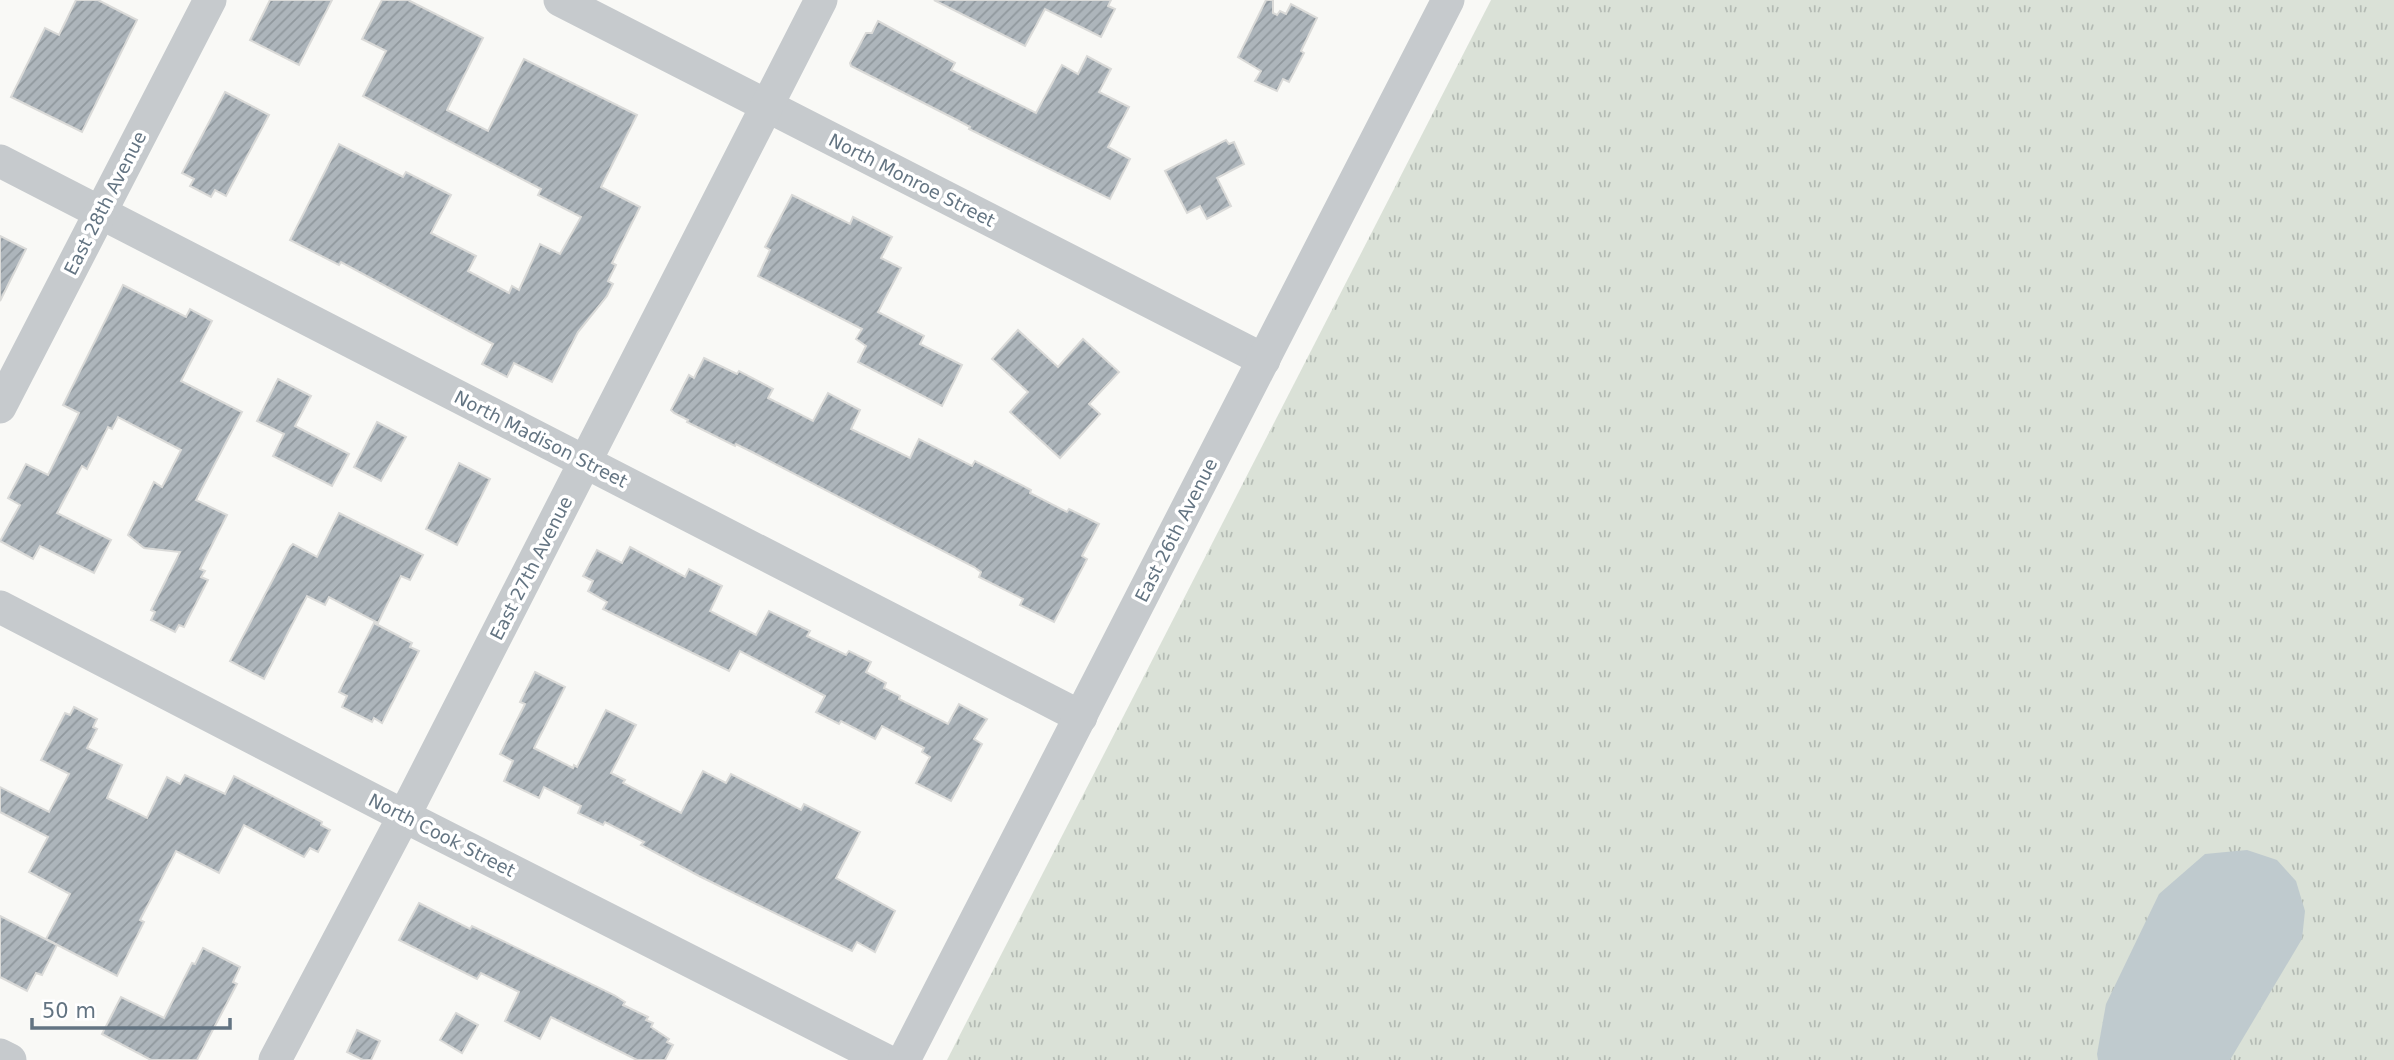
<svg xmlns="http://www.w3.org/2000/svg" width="2394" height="1060" font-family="'DejaVu Sans',sans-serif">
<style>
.grass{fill:url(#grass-tufts)}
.water{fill:#bfcace}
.building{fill:url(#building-hatch);stroke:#dadad8;stroke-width:2}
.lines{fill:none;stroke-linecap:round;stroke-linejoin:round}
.minor{stroke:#c6cacd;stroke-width:33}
.labels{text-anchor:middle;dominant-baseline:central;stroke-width:7;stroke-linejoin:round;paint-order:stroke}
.street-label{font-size:18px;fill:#637482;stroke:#fff}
</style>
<defs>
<pattern id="grass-tufts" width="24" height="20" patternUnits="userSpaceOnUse" patternTransform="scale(1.75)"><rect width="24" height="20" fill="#dae1d7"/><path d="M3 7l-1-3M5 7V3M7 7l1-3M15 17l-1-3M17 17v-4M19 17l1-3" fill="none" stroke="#b4bbb4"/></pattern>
<pattern id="building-hatch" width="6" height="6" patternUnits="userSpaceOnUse" patternTransform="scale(1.75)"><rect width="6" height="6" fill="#adb5bb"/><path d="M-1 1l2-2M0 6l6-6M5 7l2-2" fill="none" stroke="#90989d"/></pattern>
</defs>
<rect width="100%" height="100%" fill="#f9f9f6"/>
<path class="grass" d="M 1491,0 L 2394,0 L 2394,1060 L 947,1060 Z"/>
<path class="water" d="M 2247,850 L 2277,860 L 2296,881 L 2305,911 L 2302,939 L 2230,1060 L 2098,1060 L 2097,1054 L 2106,1004 L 2159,894 L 2205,854 Z"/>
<g class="building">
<path d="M 76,0 L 98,0 L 137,20 L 82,132 L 11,97 L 45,28 L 59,35 Z"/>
<path d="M 270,0 L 332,0 L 299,65 L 250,40 Z"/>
<path d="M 382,0 L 408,0 L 483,38 L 447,110 L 488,131 L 524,59 L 637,115 L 601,187 L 640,207 L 612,263 L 616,265 L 608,281 L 613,284 L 607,296 L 578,332 L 552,382 L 514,363 L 507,377 L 482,364 L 493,344 L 341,262 L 339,265 L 290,240 L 339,144 L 403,177 L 406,172 L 451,195 L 431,233 L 476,256 L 468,271 L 509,293 L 512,286 L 519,290 L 540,244 L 560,254 L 581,217 L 538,195 L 541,189 L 363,96 L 386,51 L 362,39 Z"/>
<path d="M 934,0 L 1111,0 L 1108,6 L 1115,9 L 1101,37 L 1045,9 L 1025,46 Z"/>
<path d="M 1266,0 L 1273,0 L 1273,13 L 1277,15 L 1280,11 L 1286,14 L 1291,4 L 1317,18 L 1301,51 L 1304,53 L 1289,82 L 1283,79 L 1277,91 L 1255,81 L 1261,71 L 1238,57 Z"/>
<path d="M 878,21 L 955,63 L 951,70 L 1036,113 L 1062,65 L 1078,74 L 1087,56 L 1111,69 L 1099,92 L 1129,107 L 1108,147 L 1130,159 L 1110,199 L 969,129 L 970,127 L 957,120 L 851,66 L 850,63 L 866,33 L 872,33 Z"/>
<path d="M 225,92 L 269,115 L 226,196 L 215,190 L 211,197 L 190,186 L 194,179 L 182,173 Z"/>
<path d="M 1226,140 L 1229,144 L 1234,142 L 1244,164 L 1217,178 L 1231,206 L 1207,219 L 1200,206 L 1187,213 L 1165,171 Z"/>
<path d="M 792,195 L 850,224 L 853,217 L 892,237 L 881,258 L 901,268 L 878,312 L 924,336 L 920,344 L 962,365 L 942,406 L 858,362 L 866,346 L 856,339 L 862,329 L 758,276 L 770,250 L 765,247 Z"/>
<path d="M 0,236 L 26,249 L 0,301 Z"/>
<path d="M 123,285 L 186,317 L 190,309 L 212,321 L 181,381 L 242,412 L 196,500 L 227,515 L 200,569 L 205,571 L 201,577 L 208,580 L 184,627 L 179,625 L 175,632 L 151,620 L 155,612 L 151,610 L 180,552 L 144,548 L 128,535 L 154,482 L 162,487 L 181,450 L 118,417 L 112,429 L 108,427 L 87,469 L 82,466 L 57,513 L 111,540 L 94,573 L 40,546 L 33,559 L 0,541 L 20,505 L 8,498 L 26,464 L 48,475 L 79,413 L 63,405 Z"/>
<path d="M 1018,330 L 1058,367 L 1083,339 L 1119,372 L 1089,404 L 1100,414 L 1060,458 L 1010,412 L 1028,392 L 992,359 Z"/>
<path d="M 704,358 L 737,374 L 739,371 L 773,389 L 768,398 L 813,421 L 828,393 L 860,410 L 851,429 L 892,449 L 910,458 L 919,439 L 972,466 L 975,461 L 1031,490 L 1030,493 L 1067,512 L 1069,509 L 1099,524 L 1082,556 L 1087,559 L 1054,622 L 1020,605 L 1023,599 L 979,577 L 981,572 L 974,567 L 752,452 L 736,444 L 735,446 L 687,422 L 688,420 L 674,413 L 671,410 L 689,375 L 694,378 Z"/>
<path d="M 278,379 L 311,396 L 295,426 L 349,454 L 332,486 L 273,456 L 284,434 L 257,421 Z"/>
<path d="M 377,422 L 406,437 L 381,481 L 354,467 Z"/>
<path d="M 459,463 L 490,479 L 457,545 L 426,529 Z"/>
<path d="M 339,513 L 423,555 L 410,580 L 401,576 L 378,623 L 329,597 L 325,605 L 307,596 L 264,679 L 230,661 L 290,547 L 293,544 L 317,557 Z"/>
<path d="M 630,547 L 685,577 L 689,569 L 722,586 L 710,611 L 756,635 L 769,611 L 810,631 L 807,636 L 846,655 L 849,651 L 871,662 L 866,672 L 886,683 L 884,688 L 900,696 L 899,699 L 948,724 L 959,704 L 987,719 L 974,739 L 982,744 L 951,801 L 916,783 L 930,757 L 922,752 L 924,748 L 882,726 L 875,739 L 841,721 L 839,724 L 816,712 L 825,696 L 740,651 L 729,671 L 603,609 L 607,602 L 588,591 L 593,581 L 583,576 L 597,550 L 622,563 Z"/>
<path d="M 374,623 L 412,643 L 410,647 L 419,651 L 382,723 L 374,718 L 372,722 L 342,707 L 347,696 L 339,692 Z"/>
<path d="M 535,672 L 565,687 L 534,748 L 573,768 L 574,765 L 577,767 L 606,710 L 636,725 L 611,773 L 625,780 L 623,783 L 681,813 L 703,771 L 726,783 L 731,774 L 801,810 L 804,804 L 860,832 L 836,878 L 895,911 L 875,952 L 857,942 L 852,951 L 699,876 L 641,845 L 644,842 L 605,822 L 603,825 L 578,813 L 581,806 L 544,787 L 539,798 L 504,781 L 513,761 L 500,754 L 525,704 L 520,702 Z"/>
<path d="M 74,707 L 97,719 L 93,727 L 97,729 L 87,748 L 122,765 L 107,798 L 147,818 L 167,777 L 180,784 L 185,775 L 225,794 L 234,776 L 322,822 L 321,825 L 330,830 L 318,852 L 310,848 L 304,857 L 244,825 L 219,873 L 176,851 L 140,920 L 144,922 L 117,976 L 46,939 L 70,894 L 29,872 L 48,837 L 0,812 L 0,787 L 49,812 L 69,774 L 41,760 L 65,713 L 70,715 Z"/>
<path d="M 419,903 L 470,929 L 472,926 L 614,995 L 625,1002 L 623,1005 L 648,1017 L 646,1020 L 653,1023 L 651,1027 L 669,1039 L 667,1042 L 673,1045 L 665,1060 L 637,1060 L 551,1017 L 540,1039 L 505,1021 L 519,992 L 481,973 L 477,979 L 399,940 Z"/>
<path d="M 0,916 L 57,945 L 42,975 L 36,973 L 27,991 L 0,977 Z"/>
<path d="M 203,948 L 240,967 L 233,982 L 237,984 L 197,1060 L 151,1060 L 102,1034 L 121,997 L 164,1018 L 192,963 L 195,964 Z"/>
<path d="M 456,1013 L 478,1025 L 462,1053 L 440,1040 Z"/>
<path d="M 357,1030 L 380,1041 L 371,1060 L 363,1060 L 347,1052 Z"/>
</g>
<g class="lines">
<g class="minor">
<path d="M 560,0 L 1264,360"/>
<path d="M 0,161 L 1081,717"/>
<path d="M 0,407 L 210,0"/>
<path d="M 0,607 L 404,816 L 885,1060"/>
<path d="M 0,1055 L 10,1060"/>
<path d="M 275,1060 L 404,816 L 821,0"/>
<path d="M 904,1060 L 1448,0"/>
</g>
</g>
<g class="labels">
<g class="street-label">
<text transform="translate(912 180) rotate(27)">North Monroe Street</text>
<text transform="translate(105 203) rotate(-63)">East 28th Avenue</text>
<text transform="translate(541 439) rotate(27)">North Madison Street</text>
<text transform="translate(1176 530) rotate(-63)">East 26th Avenue</text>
<text transform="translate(531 568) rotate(-63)">East 27th Avenue</text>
<text transform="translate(442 835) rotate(27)">North Cook Street</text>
</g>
</g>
<path d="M32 1018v10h198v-10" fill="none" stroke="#637482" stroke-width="3.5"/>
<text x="42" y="1018" font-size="21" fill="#637482" stroke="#ffffff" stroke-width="5" paint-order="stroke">50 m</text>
</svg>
